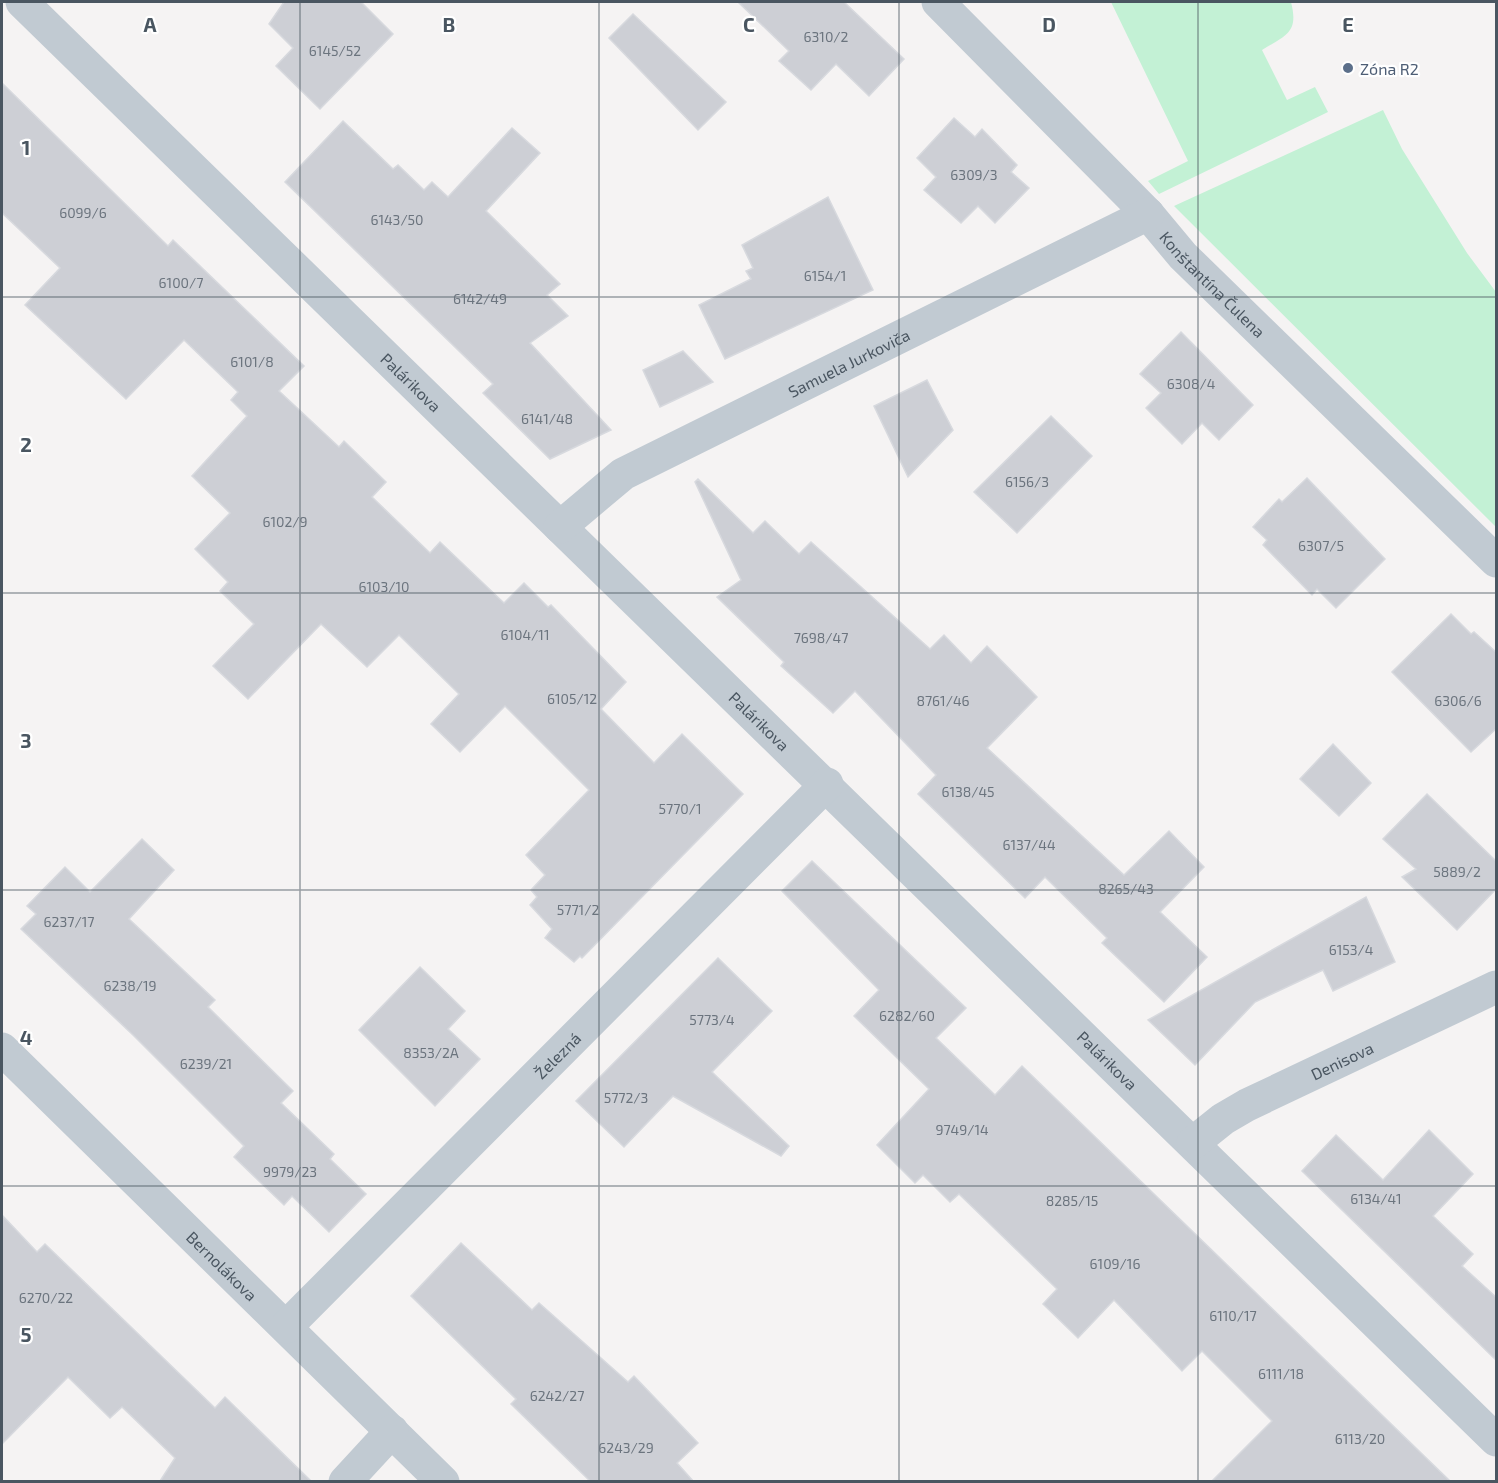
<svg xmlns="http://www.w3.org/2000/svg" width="1498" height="1483" font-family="'Exo 2',sans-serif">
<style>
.green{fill:#c3f1d5}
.building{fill:#cdcfd5;stroke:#d7d9de;stroke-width:1.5}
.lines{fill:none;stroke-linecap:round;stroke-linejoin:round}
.minor{stroke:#c1cad2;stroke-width:33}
.grid{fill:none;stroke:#4a5661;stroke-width:1.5;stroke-opacity:0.55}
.service-dot{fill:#5c6f8a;stroke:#fff;stroke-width:2}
.labels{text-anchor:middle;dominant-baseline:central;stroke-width:4.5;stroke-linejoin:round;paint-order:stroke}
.number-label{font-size:14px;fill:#6b747e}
.service-label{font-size:16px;fill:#4e5e75;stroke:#fff;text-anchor:start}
.street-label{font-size:16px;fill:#4a5661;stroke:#fff}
.grid-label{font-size:20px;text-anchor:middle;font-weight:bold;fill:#4a5661;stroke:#fff;stroke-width:4.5;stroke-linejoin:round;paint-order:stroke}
</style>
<rect width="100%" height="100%" fill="#f5f3f3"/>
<g class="green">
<path d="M 1111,2 L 1291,2 C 1299,33 1286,35 1262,50 L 1287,100 L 1315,87 L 1328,112 L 1159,194 L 1148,181 L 1188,161 Z"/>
<path d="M 1383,110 L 1402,149 L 1467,253 L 1496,292 L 1496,527 L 1174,206 Z"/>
</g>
<g class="building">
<path d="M 284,2 L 361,2 L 393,34 L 320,109 L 276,66 L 293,48 L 269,24 Z"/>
<path d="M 738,2 L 844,2 L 904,59 L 869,96 L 836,64 L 811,90 L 779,61 L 789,51 Z"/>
<path d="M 633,14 L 726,102 L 698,130 L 609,38 Z"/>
<path d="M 2,83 L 168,246 L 173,240 L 304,366 L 279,391 L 339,447 L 344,441 L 386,482 L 372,497 L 430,553 L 440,542 L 504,603 L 524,583 L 548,607 L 551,605 L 626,682 L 601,709 L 654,763 L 682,734 L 743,794 L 582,958 L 580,956 L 574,962 L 545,938 L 552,929 L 530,905 L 537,897 L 531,890 L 545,875 L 526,855 L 589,790 L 505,706 L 460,752 L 431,724 L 459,694 L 399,635 L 367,667 L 321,624 L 248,699 L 213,666 L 254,624 L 220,591 L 228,582 L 195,549 L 230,513 L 192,476 L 247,416 L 231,400 L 238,392 L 184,340 L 126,399 L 25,305 L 60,268 L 2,213 Z"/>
<path d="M 954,118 L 975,137 L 982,129 L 1017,165 L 1011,172 L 1029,188 L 995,223 L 978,206 L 961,223 L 924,190 L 936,177 L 917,158 Z"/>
<path d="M 343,121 L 393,169 L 398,165 L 424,190 L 432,182 L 448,197 L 512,128 L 540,153 L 486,211 L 560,284 L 547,295 L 568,316 L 530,343 L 611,430 L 550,459 L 483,393 L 493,384 L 285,182 Z"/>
<path d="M 828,197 L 873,290 L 725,359 L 699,305 L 751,279 L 746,271 L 753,268 L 742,245 Z"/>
<path d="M 1181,332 L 1253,405 L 1219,440 L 1202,423 L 1182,444 L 1146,408 L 1161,393 L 1140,374 Z"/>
<path d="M 683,351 L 713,382 L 660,407 L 643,370 Z"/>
<path d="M 927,380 L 953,430 L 908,477 L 874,406 Z"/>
<path d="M 1051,416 L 1092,456 L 1017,533 L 974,492 Z"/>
<path d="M 1307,478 L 1385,559 L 1336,608 L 1317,589 L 1312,595 L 1263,545 L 1267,540 L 1253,527 L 1279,499 L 1282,502 Z"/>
<path d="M 698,479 L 753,533 L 765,521 L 799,554 L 811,542 L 930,649 L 944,635 L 971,663 L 987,646 L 1037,697 L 987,748 L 1124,875 L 1169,831 L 1204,867 L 1160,912 L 1207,957 L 1164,1002 L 1102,943 L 1107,938 L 1045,877 L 1025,898 L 918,794 L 936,775 L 855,691 L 833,713 L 781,666 L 784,662 L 717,597 L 741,580 L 695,482 Z"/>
<path d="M 1451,614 L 1471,634 L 1474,632 L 1497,653 L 1497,728 L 1471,752 L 1392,672 Z"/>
<path d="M 1333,744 L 1371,783 L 1339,816 L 1300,779 Z"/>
<path d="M 1427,794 L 1497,862 L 1497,888 L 1457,930 L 1402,877 L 1416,869 L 1383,839 Z"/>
<path d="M 142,839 L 174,870 L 129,919 L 215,1000 L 208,1007 L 293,1091 L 281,1103 L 334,1154 L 330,1159 L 366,1194 L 329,1232 L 292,1196 L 284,1205 L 234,1157 L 244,1146 L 133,1035 L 21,929 L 36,914 L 27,906 L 65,867 L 90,892 Z"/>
<path d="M 812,861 L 966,1008 L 936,1038 L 995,1095 L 1022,1066 L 1451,1482 L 1211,1482 L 1272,1421 L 1202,1351 L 1182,1371 L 1114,1300 L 1078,1338 L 1043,1304 L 1057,1289 L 959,1194 L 950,1202 L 923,1175 L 915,1183 L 877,1145 L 929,1089 L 854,1016 L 879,990 L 782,891 Z"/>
<path d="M 1366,897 L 1395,962 L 1333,991 L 1323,970 L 1255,1002 L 1195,1065 L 1148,1020 Z"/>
<path d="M 718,958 L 772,1011 L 712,1072 L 789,1146 L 781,1156 L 673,1096 L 624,1147 L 576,1101 Z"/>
<path d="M 420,967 L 465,1011 L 448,1029 L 480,1059 L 435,1106 L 359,1030 Z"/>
<path d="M 1429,1130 L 1473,1174 L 1433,1216 L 1473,1254 L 1462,1266 L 1497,1298 L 1497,1361 L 1302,1171 L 1336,1135 L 1383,1180 Z"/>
<path d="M 2,1215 L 37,1252 L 45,1244 L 215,1408 L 225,1397 L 312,1482 L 160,1481 L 175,1458 L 122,1407 L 110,1418 L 68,1377 L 2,1444 Z"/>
<path d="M 461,1243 L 532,1310 L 539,1303 L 628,1382 L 634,1376 L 698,1443 L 677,1463 L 694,1482 L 591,1482 L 511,1404 L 516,1399 L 411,1296 Z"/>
</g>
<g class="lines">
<g class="minor">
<path id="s1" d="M 22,2 C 513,482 1007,959 1496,1440"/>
<path id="s2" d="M 938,2 L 1148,214 L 1183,256 L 1496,561"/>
<path id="s3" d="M 560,527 L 623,474 L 1148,214"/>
<path id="s4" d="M 2,1049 L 443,1482"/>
<path id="s5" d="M 1193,1143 L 1223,1119 L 1247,1105 L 1496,987"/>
<path id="s6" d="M 286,1327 L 827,784"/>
<path d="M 345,1482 L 392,1431"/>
</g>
</g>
<path class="grid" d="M 300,2 L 300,1482M 599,2 L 599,1482M 899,2 L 899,1482M 1198,2 L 1198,1482M 2,297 L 1496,297M 2,593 L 1496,593M 2,890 L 1496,890M 2,1186 L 1496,1186"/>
<circle class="service-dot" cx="1348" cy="68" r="6"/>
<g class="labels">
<g class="number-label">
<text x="826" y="36">6310/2</text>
<text x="335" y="50">6145/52</text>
<text x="974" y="174">6309/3</text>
<text x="83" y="212">6099/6</text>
<text x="397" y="219">6143/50</text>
<text x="825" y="275">6154/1</text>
<text x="181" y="282">6100/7</text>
<text x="480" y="298">6142/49</text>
<text x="252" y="361">6101/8</text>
<text x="1191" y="383">6308/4</text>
<text x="547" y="418">6141/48</text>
<text x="1027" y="481">6156/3</text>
<text x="285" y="521">6102/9</text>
<text x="1321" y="545">6307/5</text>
<text x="384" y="586">6103/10</text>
<text x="525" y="634">6104/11</text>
<text x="821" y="637">7698/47</text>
<text x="572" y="698">6105/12</text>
<text x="943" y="700">8761/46</text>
<text x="1458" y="700">6306/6</text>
<text x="968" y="791">6138/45</text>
<text x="680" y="808">5770/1</text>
<text x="1029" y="844">6137/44</text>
<text x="1457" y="871">5889/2</text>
<text x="1126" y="888">8265/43</text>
<text x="578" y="909">5771/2</text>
<text x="69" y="921">6237/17</text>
<text x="1351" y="949">6153/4</text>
<text x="130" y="985">6238/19</text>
<text x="907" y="1015">6282/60</text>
<text x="712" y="1019">5773/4</text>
<text x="431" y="1052">8353/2A</text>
<text x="206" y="1063">6239/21</text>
<text x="626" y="1097">5772/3</text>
<text x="962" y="1129">9749/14</text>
<text x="290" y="1171">9979/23</text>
<text x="1376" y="1198">6134/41</text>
<text x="1072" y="1200">8285/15</text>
<text x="1115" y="1263">6109/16</text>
<text x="46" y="1297">6270/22</text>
<text x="1233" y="1315">6110/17</text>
<text x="1281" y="1373">6111/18</text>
<text x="557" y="1395">6242/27</text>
<text x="1360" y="1438">6113/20</text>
<text x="626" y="1447">6243/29</text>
</g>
<g class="service-label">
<text x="1360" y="68">Zóna R2</text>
</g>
<g class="street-label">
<text stroke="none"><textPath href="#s2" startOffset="394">Konštantína Čulena</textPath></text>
<text stroke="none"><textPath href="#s3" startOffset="334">Samuela Jurkoviča</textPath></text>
<text stroke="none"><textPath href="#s1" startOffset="544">Palárikova</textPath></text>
<text stroke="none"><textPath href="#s1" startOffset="1030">Palárikova</textPath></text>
<text stroke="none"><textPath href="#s6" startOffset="384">Železná</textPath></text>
<text stroke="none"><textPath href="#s1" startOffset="1516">Palárikova</textPath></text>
<text stroke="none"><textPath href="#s5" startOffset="171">Denisova</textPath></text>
<text stroke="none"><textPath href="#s4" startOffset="309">Bernolákova</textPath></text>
</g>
</g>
<g class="grid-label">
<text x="150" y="32">A</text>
<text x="449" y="32">B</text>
<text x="749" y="32">C</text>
<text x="1049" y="32">D</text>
<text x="1348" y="32">E</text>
<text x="26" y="155">1</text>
<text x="26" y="452">2</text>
<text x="26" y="748">3</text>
<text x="26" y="1045">4</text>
<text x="26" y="1342">5</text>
</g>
<rect width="1498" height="1483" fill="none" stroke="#4a5661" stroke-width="6"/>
</svg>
